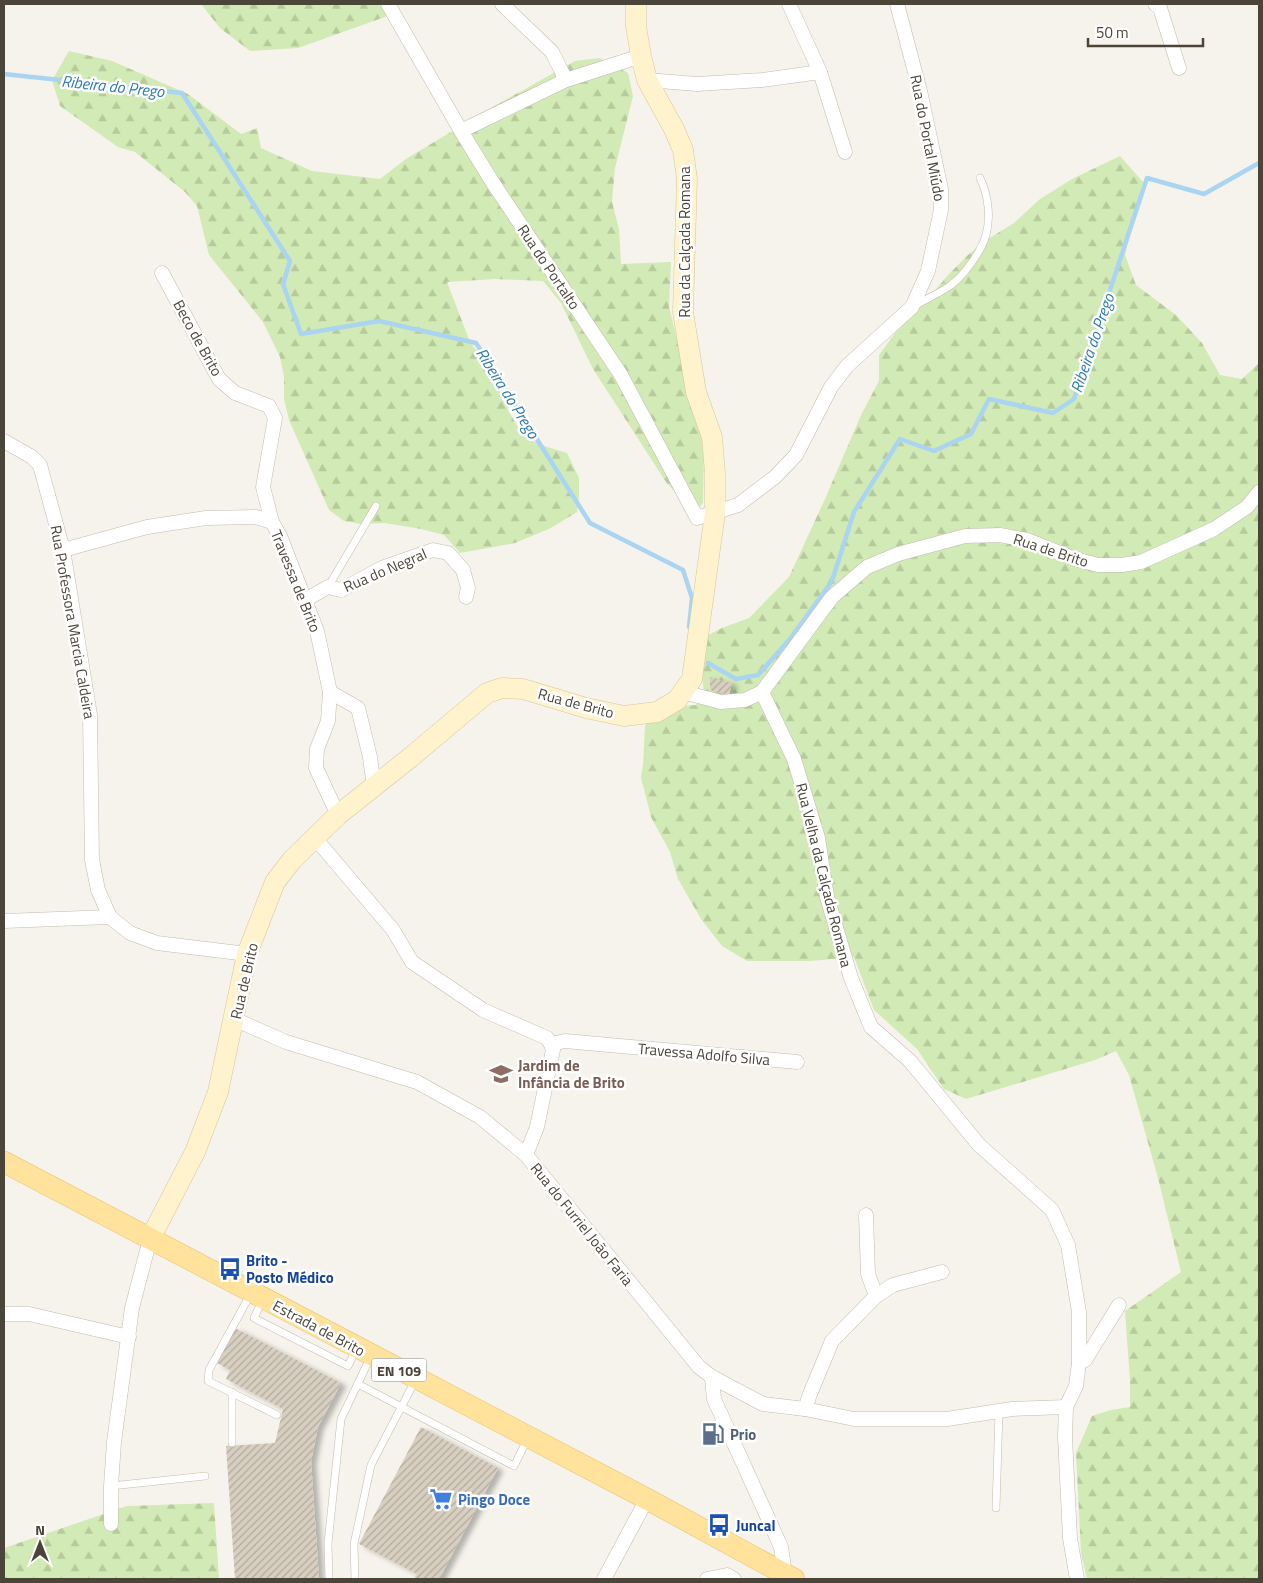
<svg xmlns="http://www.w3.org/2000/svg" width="1263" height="1583" font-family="'Titillium Web',sans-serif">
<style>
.forest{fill:url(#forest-firs)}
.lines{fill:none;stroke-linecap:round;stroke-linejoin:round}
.stream{stroke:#a9d4f2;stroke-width:4.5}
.building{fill:url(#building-hatch);filter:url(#shadow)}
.lane-casing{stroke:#c2bbae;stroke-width:8}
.street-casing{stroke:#c2bbae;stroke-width:15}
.secondary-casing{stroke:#d6c79b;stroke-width:21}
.primary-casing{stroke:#e6c16a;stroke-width:22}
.lane{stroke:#fff;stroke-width:7}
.street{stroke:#fff;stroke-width:14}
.secondary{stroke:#fff3cd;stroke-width:20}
.primary{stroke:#ffe39c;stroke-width:21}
.labels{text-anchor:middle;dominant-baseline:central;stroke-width:5;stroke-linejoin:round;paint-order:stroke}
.shield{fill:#fff;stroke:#817c74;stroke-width:1}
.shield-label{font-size:14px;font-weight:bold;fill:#4b4439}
.street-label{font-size:15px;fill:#4b4439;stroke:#fff}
.education-label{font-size:15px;font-weight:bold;fill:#785e54;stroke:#fff;text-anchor:start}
.transit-label{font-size:15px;font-weight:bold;fill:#164399;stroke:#fff;text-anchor:start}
.service-label{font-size:15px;font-weight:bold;fill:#4e5e75;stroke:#fff;text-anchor:start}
.shop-label{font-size:15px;font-weight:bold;fill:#366cbe;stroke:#fff;text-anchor:start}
.water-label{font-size:16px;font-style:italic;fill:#2e7ab2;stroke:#fff}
</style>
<defs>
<pattern id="forest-firs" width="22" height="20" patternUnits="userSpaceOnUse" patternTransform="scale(1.25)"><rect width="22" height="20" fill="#d2eab5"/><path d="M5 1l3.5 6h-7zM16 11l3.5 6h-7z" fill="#b6ca9c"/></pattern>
<pattern id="building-hatch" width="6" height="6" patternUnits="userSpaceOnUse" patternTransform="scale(1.25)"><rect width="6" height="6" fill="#d8cfc1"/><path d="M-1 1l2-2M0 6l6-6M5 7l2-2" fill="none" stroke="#b1aa9e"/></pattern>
<filter id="shadow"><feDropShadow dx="5.5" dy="3" stdDeviation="2.5" flood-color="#0004"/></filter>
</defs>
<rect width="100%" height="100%" fill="#f6f3ec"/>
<g class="forest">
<path d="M 201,4 L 394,4 L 396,13 L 298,48 L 250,51 L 220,28 Z"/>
<path d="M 69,51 L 112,61 L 188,94 L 241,134 L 257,128 L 261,148 L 312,171 L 380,179 L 406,159 L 489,109 L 575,61 L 600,58 L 628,73 L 633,96 L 615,168 L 612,202 L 619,229 L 621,264 L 671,262 L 669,307 L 704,447 L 703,503 L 695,511 L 687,506 L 666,482 L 593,369 L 561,303 L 543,281 L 495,279 L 447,282 L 470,342 L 485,361 L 501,386 L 508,410 L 523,436 L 544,446 L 567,453 L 579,478 L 579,497 L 577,512 L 551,528 L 515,543 L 460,553 L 444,535 L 421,529 L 385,523 L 361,524 L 344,521 L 329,510 L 289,420 L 284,399 L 284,377 L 280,357 L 263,322 L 209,255 L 197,206 L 185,192 L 135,152 L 118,147 L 60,106 L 52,80 Z"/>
<path d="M 1120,156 L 1143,182 L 1125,255 L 1136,285 L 1176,315 L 1202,343 L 1220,375 L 1242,379 L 1259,363 L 1259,1579 L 1087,1579 L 1081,1553 L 1076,1453 L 1092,1416 L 1111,1410 L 1130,1407 L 1130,1381 L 1125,1311 L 1181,1272 L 1158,1178 L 1129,1075 L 1116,1051 L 1095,1060 L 966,1099 L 944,1089 L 917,1049 L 874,1010 L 854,957 L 811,961 L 747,961 L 722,946 L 701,919 L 678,879 L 670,852 L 651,817 L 641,777 L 643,765 L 645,727 L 651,710 L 669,707 L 696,705 L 704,692 L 702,678 L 696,655 L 704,637 L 722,628 L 749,618 L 789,577 L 825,499 L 861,415 L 879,381 L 879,355 L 903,322 L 924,303 L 949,274 L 970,253 L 988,239 L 1014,223 L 1040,199 L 1072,179 Z"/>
<path d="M 214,1503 L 219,1579 L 4,1579 L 4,1548 L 127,1506 Z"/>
</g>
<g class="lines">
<g class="stream">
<path d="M 4,74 L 182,93 L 290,261 L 283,284 L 301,334 L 379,321 L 476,343 L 590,523 L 683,570 L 692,598 L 689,627"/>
<path d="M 708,663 L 736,679 L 758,675 L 790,639 L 832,581 L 854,512 L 900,439 L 934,451 L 971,434 L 989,399 L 1053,413 L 1074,399 L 1147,178 L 1204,194 L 1259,163"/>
</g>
</g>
<g class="building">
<path d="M 710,677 L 732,683 L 729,695 L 710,690 Z"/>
<path d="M 235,1328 L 341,1383 L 318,1427 L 311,1461 L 319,1579 L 235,1579 L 226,1446 L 275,1443 L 283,1409 L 226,1379 L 230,1370 L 217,1363 Z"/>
<path d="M 421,1427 L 498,1468 L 439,1579 L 414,1579 L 417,1574 L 359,1544 Z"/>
</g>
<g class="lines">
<defs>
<g id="lane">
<path d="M 914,306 C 926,299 940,293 951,285 C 964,276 982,250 986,235 C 991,217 988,194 980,178"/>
<path d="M 328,587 L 376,506"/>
<path d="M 250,1295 L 209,1370 L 208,1381 L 277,1415"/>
<path d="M 262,1301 L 254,1318 L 348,1366 L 356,1350"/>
<path d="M 358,1384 L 514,1466 L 528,1438"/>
<path d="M 232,1392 L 232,1443"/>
<path d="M 111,1486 L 205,1476"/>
<path d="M 996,1508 L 999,1411"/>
<path d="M 329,1579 L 328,1543 L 341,1419 L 371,1356"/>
<path d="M 355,1579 L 354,1544 L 371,1465 L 416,1379"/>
</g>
<g id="street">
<path d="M 388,4 L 461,131 L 493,183 L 621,375 L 697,518 L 738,505 L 775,477 L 796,455 L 831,387 L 847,366 L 912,307 L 928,271 L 941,210 L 941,189 L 920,91 L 897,4"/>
<path d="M 502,4 L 552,52 L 566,80"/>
<path d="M 789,4 L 820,72 L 845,152"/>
<path d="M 1155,4 L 1160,8 L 1179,68"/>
<path d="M 647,80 L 697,84 L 762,80 L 820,72"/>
<path d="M 461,131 L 566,80 L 641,56"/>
<path d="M 162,273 L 219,379 L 235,393 L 269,406 L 275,418 L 263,487 L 272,522"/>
<path d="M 4,441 L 32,457 L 40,465 L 63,550 L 90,715 L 92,860 L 98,890 L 110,917 L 130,933 L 157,943 L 247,954"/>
<path d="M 63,550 L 147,527 L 206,518 L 256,517 L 272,522 L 280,536 L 317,631 L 330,692 L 328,721 L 317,749 L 316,768 L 338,815"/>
<path d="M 305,600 L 328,587 L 341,590 L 384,567 L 433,550 L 448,553 L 463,570 L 468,588 L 466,597"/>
<path d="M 330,692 L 358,708 L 370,757 L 374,787"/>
<path d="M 683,692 L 721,702 L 745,700 L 762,692 L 832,597 L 867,567 L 898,554 L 965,536 L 1000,535 L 1027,540 L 1075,559 L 1098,565 L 1122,565 L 1141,562 L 1214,529 L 1247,507 L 1259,492"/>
<path d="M 762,692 L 794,759 L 818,838 L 827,897 L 851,978 L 871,1027 L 910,1061 L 979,1145 L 1052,1210 L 1068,1245 L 1079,1312 L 1079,1363 L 1076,1386 L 1066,1407 L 1065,1437 L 1070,1538 L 1077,1579"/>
<path d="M 315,838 L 393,930 L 412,962 L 483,1010 L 547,1038 L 551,1044 L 553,1050 L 537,1127 L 526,1155"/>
<path d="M 4,921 L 110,917"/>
<path d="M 234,1019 L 286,1042 L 417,1082 L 480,1117 L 526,1155 L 699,1367 L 712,1377 L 763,1404 L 805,1409 L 854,1419 L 947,1419 L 1012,1409 L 1066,1407"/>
<path d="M 551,1044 L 565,1041 L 797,1062"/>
<path d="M 866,1215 L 868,1274 L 876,1296"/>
<path d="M 4,1314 L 29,1314 L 129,1337"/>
<path d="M 1079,1363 L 1085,1360 L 1119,1305"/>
<path d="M 712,1377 L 714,1399 L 781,1547 L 785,1574"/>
<path d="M 805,1409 L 810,1394 L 832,1341 L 876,1296 L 893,1285 L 942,1272"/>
<path d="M 111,1524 L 111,1486 L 114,1442 L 132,1308 L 150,1239"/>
<path d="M 604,1579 L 647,1499"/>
<path d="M 707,1579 L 727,1575 L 734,1579"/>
</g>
<path id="secondary" d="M 150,1239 L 195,1152 L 218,1092 L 247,954 L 275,882 L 292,860 L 338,815 L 411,757 L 487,693 L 502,688 L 523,689 L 586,708 L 624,716 L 657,712 L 677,700 L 692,679 L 715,513 L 715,473 L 712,437 L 696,392 L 683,312 L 687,179 L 683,150 L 674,129 L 647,80 L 641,56 L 636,26 L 636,4"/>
<path id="primary" d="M 4,1162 L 647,1499 L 794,1579"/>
</defs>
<use href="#lane" class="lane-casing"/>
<use href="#street" class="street-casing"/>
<use href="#secondary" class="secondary-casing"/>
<use href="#primary" class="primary-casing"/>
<use href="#lane" class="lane"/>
<use href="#street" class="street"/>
<use href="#secondary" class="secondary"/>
<use href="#primary" class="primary"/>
</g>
<defs>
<symbol id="school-bare" viewBox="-9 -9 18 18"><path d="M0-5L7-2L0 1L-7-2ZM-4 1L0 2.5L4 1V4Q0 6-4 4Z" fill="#8d6e63" stroke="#fff" stroke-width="2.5" paint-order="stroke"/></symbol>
<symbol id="bus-bare" viewBox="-9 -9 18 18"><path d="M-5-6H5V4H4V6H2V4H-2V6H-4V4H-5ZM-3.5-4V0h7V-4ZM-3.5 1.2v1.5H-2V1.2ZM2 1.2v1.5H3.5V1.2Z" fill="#1a4fb4" stroke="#fff" stroke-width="2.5" paint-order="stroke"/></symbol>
<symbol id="fuel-bare" viewBox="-9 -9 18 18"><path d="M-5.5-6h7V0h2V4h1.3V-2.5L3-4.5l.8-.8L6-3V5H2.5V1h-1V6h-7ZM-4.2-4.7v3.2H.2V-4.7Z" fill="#5c6f8a" stroke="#fff" stroke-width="2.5" paint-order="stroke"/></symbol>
<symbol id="supermarket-bare" viewBox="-9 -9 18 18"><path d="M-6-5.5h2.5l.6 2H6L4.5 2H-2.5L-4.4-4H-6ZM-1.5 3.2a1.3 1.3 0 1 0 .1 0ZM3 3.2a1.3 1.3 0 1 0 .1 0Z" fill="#3f7fe0" stroke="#fff" stroke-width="2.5" paint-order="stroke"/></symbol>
</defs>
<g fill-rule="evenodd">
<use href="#school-bare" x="485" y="1058" width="32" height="32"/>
<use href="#bus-bare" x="214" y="1253" width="32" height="32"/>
<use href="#fuel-bare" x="697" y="1418" width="32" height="32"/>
<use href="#supermarket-bare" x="425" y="1483" width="32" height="32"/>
<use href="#bus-bare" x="703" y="1509" width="32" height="32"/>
</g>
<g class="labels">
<rect class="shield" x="371.5" y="1358.5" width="55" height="23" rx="4"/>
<g class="shield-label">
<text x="399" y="1370">EN 109</text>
</g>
<g class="street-label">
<text transform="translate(928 138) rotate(79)">Rua do Portal Miúdo</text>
<text transform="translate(684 242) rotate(-90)">Rua da Calçada Romana</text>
<text transform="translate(549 267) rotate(56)">Rua do Portalto</text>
<text transform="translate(198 338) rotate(61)">Beco de Brito</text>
<text transform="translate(1051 550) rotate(18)">Rua de Brito</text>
<text transform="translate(385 570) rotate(-23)">Rua do Negral</text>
<text transform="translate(296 581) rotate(68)">Travessa de Brito</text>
<text transform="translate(73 622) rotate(80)">Rua Professora Marcia Caldeira</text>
<text transform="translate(576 703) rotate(15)">Rua de Brito</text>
<text transform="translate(824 875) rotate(76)">Rua Velha da Calçada Romana</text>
<text transform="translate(244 981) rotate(-77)">Rua de Brito</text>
<text transform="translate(704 1054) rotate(5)">Travessa Adolfo Silva</text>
<text transform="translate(582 1224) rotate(51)">Rua do Furriel João Faria</text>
<text transform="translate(319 1328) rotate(28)">Estrada de Brito</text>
</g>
<g class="education-label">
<text x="518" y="1065">Jardim de<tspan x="518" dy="17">Infância de Brito</tspan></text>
</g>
<g class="transit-label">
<text x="246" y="1260">Brito -<tspan x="246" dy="17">Posto Médico</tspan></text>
<text x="736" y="1525">Juncal</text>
</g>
<g class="service-label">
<text x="730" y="1434">Prio</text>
</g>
<g class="shop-label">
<text x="458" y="1499">Pingo Doce</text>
</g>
<g class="water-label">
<text transform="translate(113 86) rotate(6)">Ribeira do Prego</text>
<text transform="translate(1092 343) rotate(-71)">Ribeira do Prego</text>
<text transform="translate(508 393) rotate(58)">Ribeira do Prego</text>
</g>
</g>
<rect width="1263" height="1583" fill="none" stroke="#4b4439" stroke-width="10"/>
<g transform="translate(40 1543)" stroke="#ffffff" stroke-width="4" paint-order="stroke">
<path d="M0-4L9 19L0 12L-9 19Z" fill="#4b4439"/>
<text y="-8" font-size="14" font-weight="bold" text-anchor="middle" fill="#4b4439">N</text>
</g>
<path d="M1088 38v8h115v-8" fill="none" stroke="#4b4439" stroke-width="2.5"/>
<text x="1096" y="38" font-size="15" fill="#4b4439" stroke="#ffffff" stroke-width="4" paint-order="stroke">50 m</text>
</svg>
